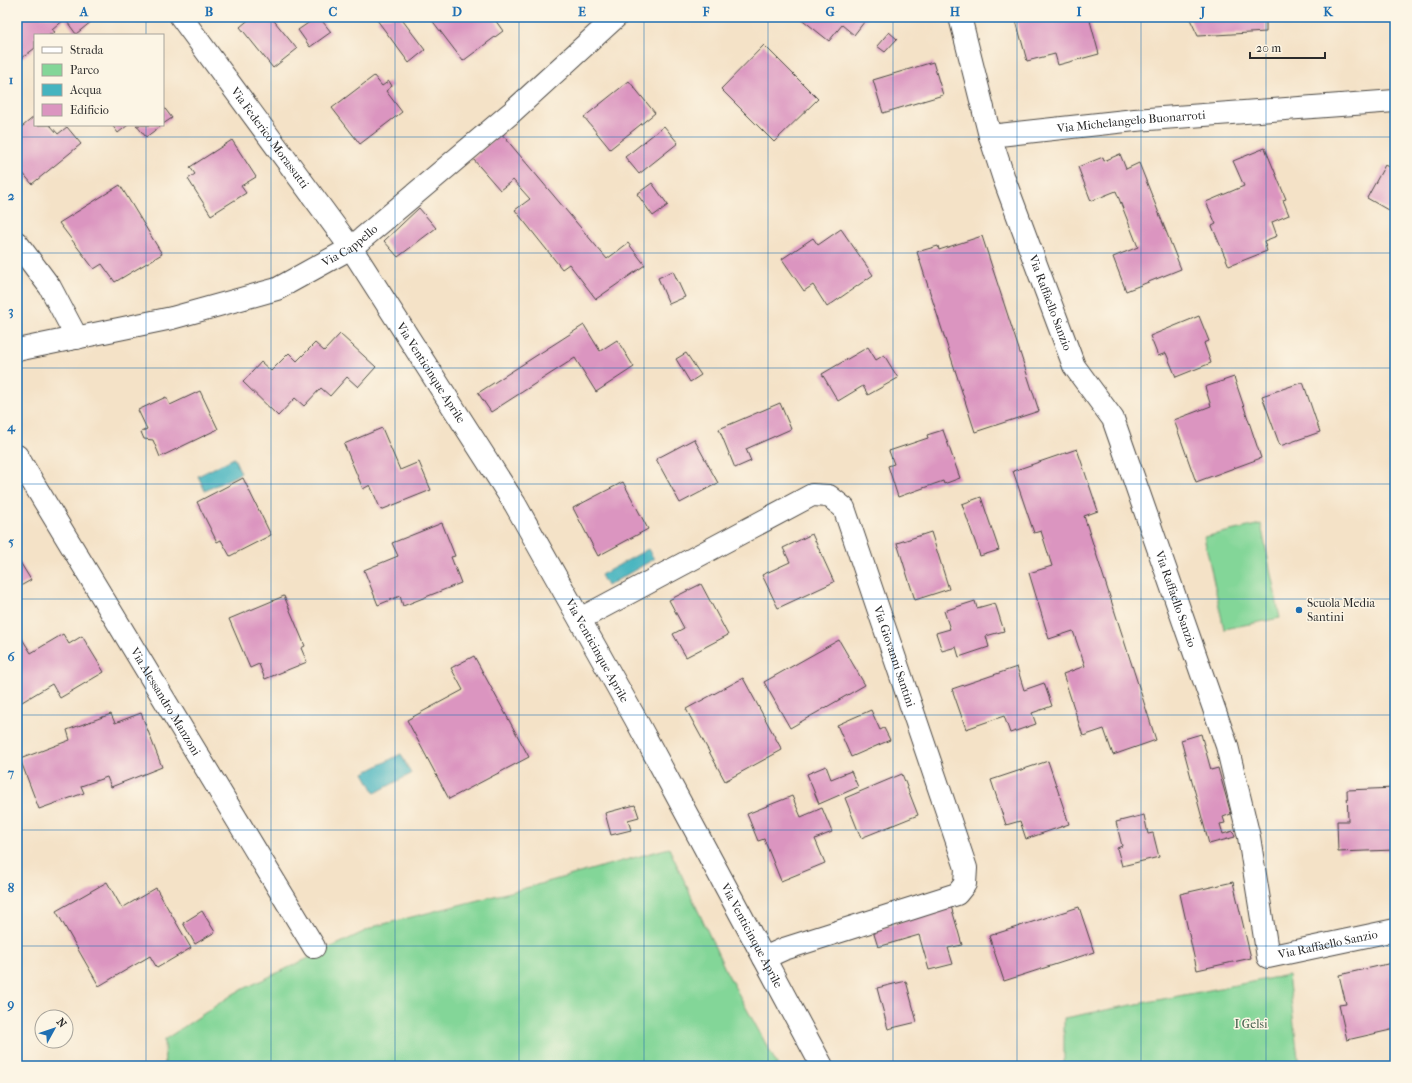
<svg xmlns="http://www.w3.org/2000/svg" width="1412" height="1083" font-family="'IM FELL French Canon',serif">
<style>
.green{fill:#83d698;stroke:#578062}
.water{fill:#45b4bf;stroke:#387075}
.building{fill:#db95c0}
.lines{fill:none;stroke-linecap:round;stroke-linejoin:round}
.minor-casing{stroke:#494642;stroke-width:24}
.minor{stroke:#fff;stroke-width:22}
.grid{fill:none;stroke:#1f6fb2;stroke-width:1;stroke-opacity:0.55}
.poi-dot{fill:#1f6fb2;stroke:#fcf5e5;stroke-width:1.5}
.labels{text-anchor:middle;dominant-baseline:central;stroke-width:3;stroke-linejoin:round;paint-order:stroke}
.street-label{font-size:12px;fill:#2b2b2b;stroke:#fcf5e5}
.poi-label{font-size:12px;fill:#2b2b2b;stroke:#fcf5e5;text-anchor:start}
.park-label{font-size:12px;fill:#455e4c;stroke:#fcf5e5}
.neatline{fill:none;stroke:#1f6fb2;stroke-width:1.5}
.grid-label{font-size:13px;text-anchor:middle;font-weight:bold;fill:#1f6fb2}
</style>
<rect width="100%" height="100%" fill="#fcf5e5"/>
<filter id="ink" filterUnits="userSpaceOnUse"><feTurbulence type="fractalNoise" baseFrequency=".025" numOctaves="2"/><feDisplacementMap in="SourceGraphic" scale="8" xChannelSelector="R" yChannelSelector="G"/><feConvolveMatrix kernelMatrix="1 2 1 2 8 2 1 2 1" color-interpolation-filters="sRGB"/></filter>
<filter id="wash" filterUnits="userSpaceOnUse"><feTurbulence type="fractalNoise" baseFrequency=".012" numOctaves="4" result="noise"/><feDisplacementMap in="SourceGraphic" scale="16" xChannelSelector="R" yChannelSelector="G"/><feGaussianBlur stdDeviation="0.9" result="paint"/><feColorMatrix in="noise" values="0 0 0 0 0 0 0 0 0 0 0 0 0 0 0 0 0 1.4 0 .05"/><feComposite in="paint" operator="in"/></filter>
<g filter="url(#wash)">
<rect width="100%" height="100%" fill="#f4e2c7"/>
<g class="green">
<path d="M 1261,524 L 1280,618 L 1224,629 L 1204,537 Z"/>
<path d="M 669,848 L 726,971 L 778,1066 L 165,1066 L 164,1040 L 235,993 L 376,926 L 522,889 Z"/>
<path d="M 1288,975 L 1299,1066 L 1064,1066 L 1064,1018 Z"/>
</g>
<g class="water">
<path d="M 234,458 L 241,473 L 205,491 L 198,476 Z"/>
<path d="M 648,549 L 654,559 L 607,586 L 601,575 Z"/>
<path d="M 401,754 L 411,774 L 375,793 L 364,773 Z"/>
</g>
<g id="blocks">
<g class="building">
<path d="M 17,17 L 97,17 L 76,34 L 65,19 L 52,30 L 55,32 L 51,35 L 35,35 L 35,48 L 17,62 Z"/>
<path d="M 252,17 L 271,17 L 297,49 L 273,68 L 240,27 Z"/>
<path d="M 317,17 L 319,17 L 331,32 L 310,47 L 298,30 Z"/>
<path d="M 382,17 L 400,17 L 425,50 L 409,63 L 377,20 Z"/>
<path d="M 433,17 L 493,17 L 503,31 L 463,61 L 431,19 Z"/>
<path d="M 799,17 L 868,17 L 854,35 L 842,25 L 829,41 Z"/>
<path d="M 1015,17 L 1089,17 L 1099,54 L 1058,65 L 1055,54 L 1027,61 Z"/>
<path d="M 1189,17 L 1266,17 L 1266,32 L 1198,36 Z"/>
<path d="M 889,32 L 897,39 L 885,52 L 877,46 Z"/>
<path d="M 764,45 L 818,99 L 774,142 L 721,89 Z"/>
<path d="M 933,62 L 943,95 L 883,113 L 873,80 Z"/>
<path d="M 374,76 L 382,86 L 389,81 L 392,86 L 386,91 L 402,112 L 360,144 L 332,108 Z"/>
<path d="M 629,81 L 655,113 L 610,149 L 584,117 Z"/>
<path d="M 163,106 L 172,118 L 163,124 Z"/>
<path d="M 35,116 L 35,125 L 50,125 L 58,134 L 67,127 L 81,144 L 32,184 L 17,166 L 17,131 Z"/>
<path d="M 112,125 L 128,125 L 118,133 Z"/>
<path d="M 136,125 L 162,125 L 146,137 Z"/>
<path d="M 664,126 L 678,143 L 639,174 L 625,157 Z"/>
<path d="M 501,133 L 607,259 L 628,243 L 645,265 L 596,299 L 569,264 L 562,269 L 515,210 L 530,199 L 513,180 L 500,190 L 473,159 Z"/>
<path d="M 232,140 L 256,177 L 241,186 L 246,193 L 211,215 L 188,179 L 195,174 L 190,167 Z"/>
<path d="M 1265,148 L 1286,199 L 1283,200 L 1289,215 L 1272,222 L 1277,236 L 1264,241 L 1267,251 L 1229,266 L 1212,226 L 1216,224 L 1206,202 L 1244,186 L 1233,161 Z"/>
<path d="M 1120,154 L 1126,169 L 1139,163 L 1181,269 L 1126,291 L 1113,257 L 1138,247 L 1116,191 L 1091,201 L 1078,167 L 1103,157 L 1104,161 Z"/>
<path d="M 1385,165 L 1395,171 L 1395,214 L 1367,198 Z"/>
<path d="M 652,183 L 668,205 L 653,216 L 637,194 Z"/>
<path d="M 120,185 L 162,254 L 115,282 L 102,264 L 94,269 L 59,223 Z"/>
<path d="M 419,208 L 436,228 L 398,257 L 384,241 Z"/>
<path d="M 841,229 L 873,275 L 827,307 L 813,285 L 804,291 L 782,259 L 813,238 L 818,245 Z"/>
<path d="M 982,236 L 1039,411 L 975,432 L 917,252 L 938,246 L 939,250 Z"/>
<path d="M 673,271 L 685,297 L 669,304 L 658,278 Z"/>
<path d="M 1199,316 L 1209,341 L 1204,343 L 1211,363 L 1176,377 L 1166,353 L 1158,356 L 1150,336 Z"/>
<path d="M 584,325 L 600,351 L 617,340 L 634,367 L 596,392 L 575,358 L 491,412 L 478,393 Z"/>
<path d="M 340,334 L 376,367 L 358,387 L 347,377 L 330,396 L 321,388 L 304,406 L 295,398 L 278,416 L 243,382 L 261,362 L 271,371 L 289,353 L 297,361 L 315,343 L 324,351 Z"/>
<path d="M 868,347 L 876,360 L 884,355 L 898,378 L 868,395 L 863,386 L 838,401 L 822,374 Z"/>
<path d="M 686,353 L 701,375 L 690,382 L 676,359 Z"/>
<path d="M 1234,377 L 1261,458 L 1196,482 L 1174,420 L 1211,406 L 1205,387 Z"/>
<path d="M 1303,382 L 1320,432 L 1280,446 L 1262,396 Z"/>
<path d="M 200,391 L 218,429 L 160,457 L 153,440 L 144,439 L 141,432 L 147,429 L 138,410 L 166,397 L 170,405 Z"/>
<path d="M 780,403 L 791,429 L 746,449 L 751,461 L 735,468 L 719,429 Z"/>
<path d="M 382,428 L 400,470 L 419,462 L 431,490 L 381,510 L 370,485 L 363,489 L 344,444 Z"/>
<path d="M 943,430 L 960,478 L 944,484 L 943,481 L 898,497 L 888,466 L 894,464 L 889,451 L 928,438 L 927,435 Z"/>
<path d="M 694,439 L 718,483 L 680,503 L 656,459 Z"/>
<path d="M 1077,449 L 1098,511 L 1084,516 L 1156,740 L 1113,755 L 1104,729 L 1083,736 L 1063,674 L 1085,666 L 1073,631 L 1049,639 L 1029,573 L 1052,566 L 1041,531 L 1034,533 L 1013,471 Z"/>
<path d="M 243,478 L 271,535 L 230,556 L 221,540 L 217,542 L 197,502 Z"/>
<path d="M 623,482 L 648,529 L 598,556 L 573,508 Z"/>
<path d="M 981,497 L 999,550 L 980,556 L 962,504 Z"/>
<path d="M 442,523 L 455,556 L 451,557 L 461,583 L 403,606 L 400,596 L 378,605 L 364,570 L 398,556 L 392,543 Z"/>
<path d="M 931,532 L 949,589 L 915,600 L 897,543 Z"/>
<path d="M 812,534 L 834,582 L 778,608 L 762,575 L 790,562 L 783,548 Z"/>
<path d="M 20,562 L 31,580 L 17,588 L 17,564 Z"/>
<path d="M 701,584 L 728,635 L 686,657 L 673,634 L 684,628 L 669,600 Z"/>
<path d="M 284,596 L 305,646 L 301,648 L 307,662 L 265,679 L 259,664 L 250,668 L 229,619 Z"/>
<path d="M 975,601 L 977,608 L 995,603 L 1004,631 L 986,636 L 989,647 L 959,657 L 956,647 L 942,651 L 936,633 L 950,629 L 944,611 Z"/>
<path d="M 19,634 L 31,653 L 63,634 L 69,644 L 82,636 L 104,672 L 60,698 L 52,684 L 17,705 L 17,635 Z"/>
<path d="M 839,640 L 865,685 L 790,728 L 764,682 Z"/>
<path d="M 474,656 L 529,757 L 449,799 L 407,720 L 463,690 L 451,668 Z"/>
<path d="M 1017,667 L 1024,690 L 1044,683 L 1052,706 L 1032,713 L 1036,724 L 1010,733 L 1004,716 L 966,729 L 952,689 Z"/>
<path d="M 743,678 L 782,750 L 725,781 L 686,709 Z"/>
<path d="M 871,710 L 880,730 L 884,728 L 890,740 L 851,757 L 837,725 Z"/>
<path d="M 141,713 L 162,767 L 111,787 L 107,777 L 81,786 L 84,793 L 39,809 L 20,759 L 70,740 L 67,730 L 111,714 L 115,723 Z"/>
<path d="M 1201,734 L 1211,770 L 1218,768 L 1231,814 L 1223,817 L 1225,823 L 1220,824 L 1223,834 L 1233,831 L 1235,837 L 1209,844 L 1181,740 Z"/>
<path d="M 1048,761 L 1069,824 L 1026,839 L 1020,821 L 1006,825 L 991,780 Z"/>
<path d="M 826,766 L 831,779 L 851,771 L 858,787 L 819,804 L 807,774 Z"/>
<path d="M 902,774 L 918,815 L 861,838 L 845,798 Z"/>
<path d="M 1395,788 L 1395,850 L 1338,852 L 1337,821 L 1348,821 L 1347,790 Z"/>
<path d="M 792,796 L 801,817 L 822,808 L 832,832 L 815,839 L 825,863 L 781,881 L 764,839 L 758,841 L 747,814 Z"/>
<path d="M 635,805 L 639,817 L 628,820 L 631,830 L 611,835 L 605,813 Z"/>
<path d="M 1144,815 L 1148,834 L 1153,833 L 1159,857 L 1122,866 L 1117,848 L 1122,846 L 1116,822 Z"/>
<path d="M 107,882 L 122,908 L 156,888 L 191,948 L 157,968 L 150,956 L 99,986 L 56,911 Z"/>
<path d="M 1233,882 L 1251,958 L 1197,970 L 1180,894 Z"/>
<path d="M 951,906 L 962,945 L 948,948 L 953,964 L 929,970 L 919,935 L 878,947 L 873,931 Z"/>
<path d="M 1079,907 L 1094,952 L 1004,981 L 989,936 Z"/>
<path d="M 202,911 L 215,932 L 195,944 L 183,923 Z"/>
<path d="M 1392,963 L 1395,969 L 1395,1029 L 1347,1040 L 1339,1005 L 1346,1004 L 1339,975 Z"/>
<path d="M 906,981 L 917,1022 L 888,1029 L 877,988 Z"/>
</g>
</g>
</g>
<g filter="url(#ink)">
<use href="#blocks" fill-opacity="0" stroke="#494642" stroke-width="1"/>
<g class="lines">
<defs>
<g id="minor">
<path id="s1" d="M 181,17 L 351,248 L 515,504 L 635,718 L 822,1066"/>
<path id="s2" d="M 960,17 L 990,136 L 1004,179 L 1074,366 L 1113,419 L 1227,746 L 1249,837 L 1268,957 L 1395,930"/>
<path id="s3" d="M 990,136 L 1135,120 L 1395,101"/>
<path d="M 17,243 L 50,287 L 77,338"/>
<path id="s4" d="M 17,350 L 172,318 L 277,289 L 351,248 L 511,113 L 616,17"/>
<path id="s5" d="M 17,456 L 314,947"/>
<path id="s6" d="M 580,619 L 812,495 L 829,496 L 844,508 L 966,868 L 965,884 L 957,894 L 784,949 L 764,958"/>
</g>
</defs>
<use href="#minor" class="minor-casing"/>
<use href="#minor" class="minor"/>
</g>
</g>
<path class="grid" d="M 146,17 L 146,35M 271,17 L 271,1066M 395,17 L 395,1066M 519,17 L 519,1066M 644,17 L 644,1066M 768,17 L 768,1066M 893,17 L 893,1066M 1017,17 L 1017,1066M 1141,17 L 1141,1066M 1266,17 L 1266,1066M 146,125 L 146,1066M 17,137 L 1395,137M 17,253 L 1395,253M 17,368 L 1395,368M 17,484 L 1395,484M 17,599 L 1395,599M 17,715 L 1395,715M 17,830 L 1395,830M 17,946 L 1395,946"/>
<circle class="poi-dot" cx="1299" cy="610" r="4"/>
<g class="labels">
<g class="street-label">
<text stroke="none"><textPath href="#s3" startOffset="142">Via Michelangelo Buonarroti</textPath></text>
<text stroke="none"><textPath href="#s1" startOffset="150">Via Federico Morassutti</textPath></text>
<text stroke="none"><textPath href="#s4" startOffset="352">Via Cappello</textPath></text>
<text stroke="none"><textPath href="#s2" startOffset="300">Via Raffaello Sanzio</textPath></text>
<text stroke="none"><textPath href="#s1" startOffset="435">Via Venticinque Aprile</textPath></text>
<text stroke="none"><textPath href="#s2" startOffset="624">Via Raffaello Sanzio</textPath></text>
<text stroke="none"><textPath href="#s1" startOffset="759">Via Venticinque Aprile</textPath></text>
<text stroke="none"><textPath href="#s6" startOffset="456">Via Giovanni Santini</textPath></text>
<text stroke="none"><textPath href="#s5" startOffset="287">Via Alessandro Manzoni</textPath></text>
<text stroke="none"><textPath href="#s1" startOffset="1083">Via Venticinque Aprile</textPath></text>
<text stroke="none"><textPath href="#s2" startOffset="1056">Via Raffaello Sanzio</textPath></text>
</g>
<g class="poi-label">
<text x="1307" y="603">Scuola Media<tspan x="1307" dy="14">Santini</tspan></text>
</g>
<g class="park-label">
<text x="1251" y="1024">I Gelsi</text>
</g>
</g>
<rect width="1412" height="1083" fill="none" stroke="#fcf5e5" stroke-width="44"/>
<rect x="34" y="34" width="130" height="92" fill="#fcf5e5" stroke="#a8a49b"/>
<rect x="42" y="47" width="20" height="6" fill="#ffffff" stroke="#a8a49b"/>
<text x="70" y="54" font-size="12" fill="#2b2b2b">Strada</text>
<rect x="42" y="64" width="20" height="12" fill="#83d698" stroke="#a8a49b"/>
<text x="70" y="74" font-size="12" fill="#2b2b2b">Parco</text>
<rect x="42" y="84" width="20" height="12" fill="#45b4bf" stroke="#a8a49b"/>
<text x="70" y="94" font-size="12" fill="#2b2b2b">Acqua</text>
<rect x="42" y="104" width="20" height="12" fill="#db95c0" stroke="#a8a49b"/>
<text x="70" y="114" font-size="12" fill="#2b2b2b">Edificio</text>
<g transform="translate(54 1029) rotate(50)"><circle r="19" fill="#fcf5e5" stroke="#a8a49b"/>
<path d="M0-3L7 15L0 10L-7 15Z" fill="#1f6fb2"/>
<text y="-6" font-size="11" font-weight="bold" text-anchor="middle" fill="#2b2b2b">N</text>
</g>
<path d="M1250 52v6h75v-6" fill="none" stroke="#2b2b2b" stroke-width="2"/>
<text x="1256" y="52" font-size="12" fill="#2b2b2b" stroke="#fcf5e5" stroke-width="3" paint-order="stroke">20 m</text>
<rect x="22" y="22" width="1368" height="1039" class="neatline"/>
<g class="grid-label">
<text x="84" y="16">A</text>
<text x="209" y="16">B</text>
<text x="333" y="16">C</text>
<text x="457" y="16">D</text>
<text x="582" y="16">E</text>
<text x="706" y="16">F</text>
<text x="830" y="16">G</text>
<text x="955" y="16">H</text>
<text x="1079" y="16">I</text>
<text x="1203" y="16">J</text>
<text x="1328" y="16">K</text>
<text x="11" y="84">1</text>
<text x="11" y="200">2</text>
<text x="11" y="315">3</text>
<text x="11" y="431">4</text>
<text x="11" y="546">5</text>
<text x="11" y="661">6</text>
<text x="11" y="777">7</text>
<text x="11" y="892">8</text>
<text x="11" y="1008">9</text>
</g>
</svg>
